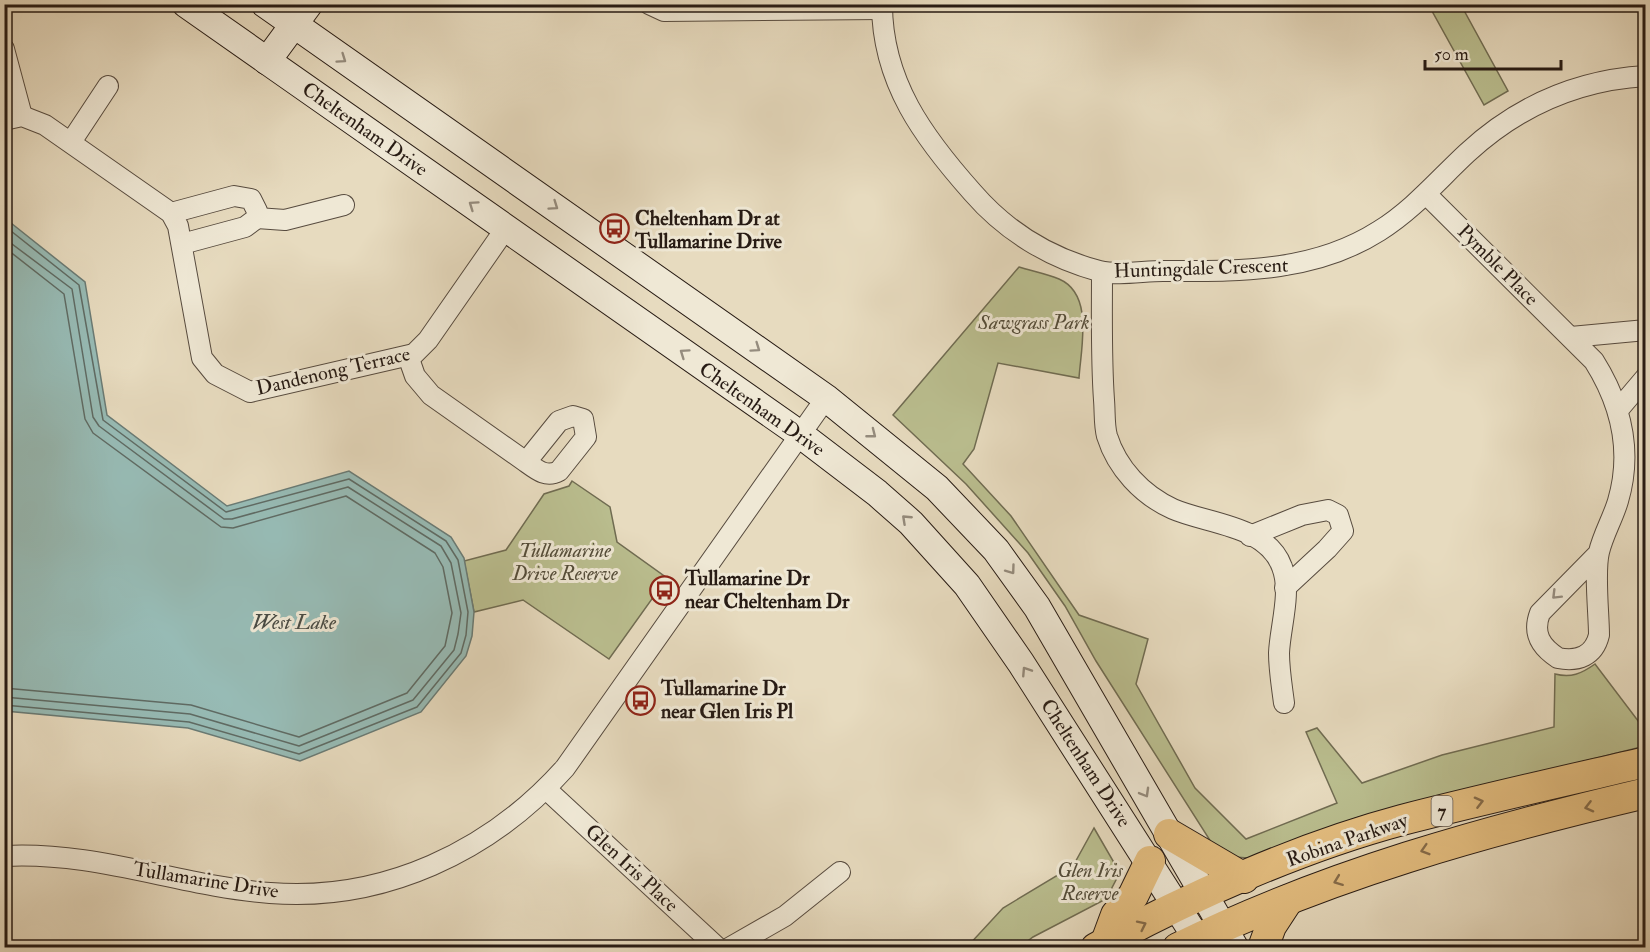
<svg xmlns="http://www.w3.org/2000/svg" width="1650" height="952" font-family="'IM FELL Double Pica',serif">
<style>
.green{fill:#babe8f;stroke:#706c52;stroke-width:1.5}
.water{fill:#97bbb5;stroke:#6a7b75;stroke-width:1.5}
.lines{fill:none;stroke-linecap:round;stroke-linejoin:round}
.shore{stroke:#5f6b64;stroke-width:1.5}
.street-casing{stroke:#574b3f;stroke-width:22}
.secondary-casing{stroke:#271b14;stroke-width:29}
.primary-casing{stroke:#271b14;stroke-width:32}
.street{stroke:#efe8d5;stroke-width:20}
.secondary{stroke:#efe8d5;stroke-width:27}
.primary{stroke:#e4be80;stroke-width:30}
.oneway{stroke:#958c7e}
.oneway2{stroke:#866c4a}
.labels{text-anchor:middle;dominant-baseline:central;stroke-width:6;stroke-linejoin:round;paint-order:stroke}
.shield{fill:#efe8d5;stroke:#63584e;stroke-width:1.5}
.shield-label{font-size:18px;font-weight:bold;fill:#271b14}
.street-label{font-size:20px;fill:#271b14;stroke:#efe8d5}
.poi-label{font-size:20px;font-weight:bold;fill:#271b14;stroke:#efe8d5;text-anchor:start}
.park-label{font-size:20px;font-style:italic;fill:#534c39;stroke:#efe8d5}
.water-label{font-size:21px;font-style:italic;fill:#494b44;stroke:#efe8d5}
</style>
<rect width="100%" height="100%" fill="#e7dbbf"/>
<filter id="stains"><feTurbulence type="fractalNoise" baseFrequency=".00333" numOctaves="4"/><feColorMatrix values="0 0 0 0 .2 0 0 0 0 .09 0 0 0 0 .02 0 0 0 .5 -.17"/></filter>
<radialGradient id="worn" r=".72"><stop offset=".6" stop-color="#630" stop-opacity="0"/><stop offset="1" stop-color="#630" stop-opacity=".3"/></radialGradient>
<g class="green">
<path d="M 1432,5 L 1461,5 L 1508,91 L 1484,105 L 1432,11 Z"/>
<path d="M 1019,267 C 1032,271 1047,274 1059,279 C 1094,294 1081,347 1079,378 L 998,363 L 974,449 L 963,464 L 1011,516 L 1079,615 L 1148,639 L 1136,684 L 1195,788 L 1246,839 L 1337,803 L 1306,732 L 1317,728 L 1362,783 L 1442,755 L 1554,727 L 1555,674 C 1571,678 1581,674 1595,664 L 1645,730 L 1645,746 L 1356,818 L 1248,858 L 1235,857 L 1211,842 L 1096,661 L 1065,606 L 1028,553 L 966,484 L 893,415 Z"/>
<path d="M 572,481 L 610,507 L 617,542 L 667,578 L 609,659 L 523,600 L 474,612 L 464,561 L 506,550 L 544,494 L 569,486 Z"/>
<path d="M 1094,828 L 1116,866 L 1117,878 L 1106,899 L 1033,937 L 1020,947 L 967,947 L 1003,908 L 1073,866 Z"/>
</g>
<path class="water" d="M 11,223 L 85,282 L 107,415 L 227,506 L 349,471 L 451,537 L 464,558 L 474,612 L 472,636 L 466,656 L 421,712 L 300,761 L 188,728 L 5,711 L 4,225 Z"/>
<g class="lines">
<g class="shore">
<path d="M 4,230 L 11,231 L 79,285 L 103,420 L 226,512 L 349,479 L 446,541 L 458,560 L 468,612 L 466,635 L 461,653 L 417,707 L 299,754 L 189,722 L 4,705"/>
<path d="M 4,238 L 72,289 L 93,417 L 99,426 L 224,519 L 232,519 L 348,487 L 441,546 L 451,563 L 461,613 L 458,634 L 454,650 L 413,700 L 299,746 L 190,714 L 4,697"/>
<path d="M 4,247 L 64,294 L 85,419 L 93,433 L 221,527 L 233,528 L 346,496 L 435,553 L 443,567 L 452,613 L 445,646 L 407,693 L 299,737 L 191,705 L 4,688"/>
</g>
<defs>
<g id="street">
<path d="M 649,4 L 664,11 L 882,9"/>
<path d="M 882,4 C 882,82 924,138 973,193 C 1006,231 1050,258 1099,271 C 1118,276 1143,271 1163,271 C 1239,271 1313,273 1379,231 C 1413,210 1438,180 1467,153 C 1518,106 1576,80 1646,76"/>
<path d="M 4,49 L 22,116"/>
<path d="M 4,120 L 22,116 L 45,125 L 171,213 L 178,226 L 202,358 L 215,374 L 250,392 L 414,354 L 428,340 L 506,228"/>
<path d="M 71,142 L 108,86"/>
<path d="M 1426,194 L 1594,361 C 1621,404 1633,450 1618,501 C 1613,518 1603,535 1599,552 C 1594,572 1599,614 1599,635 C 1594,656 1578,662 1558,658 C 1541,647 1532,634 1540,613 L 1598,554"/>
<path d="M 171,213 L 234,196 L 251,199 L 257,211 L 257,218 L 245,227 L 182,244"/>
<path d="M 257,218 L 285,220 L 344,205"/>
<path d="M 1102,272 C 1102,315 1101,357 1104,400 C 1105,411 1104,425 1107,436 C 1117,468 1142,495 1173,509 C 1207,524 1267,525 1282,567 C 1292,592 1280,627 1279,653 C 1279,670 1282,687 1284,703"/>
<path d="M 1571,337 L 1646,330"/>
<path d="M 408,356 L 415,376 L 431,395 L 526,462 L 559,421 L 573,416 L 583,419 L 586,437 L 559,471 C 546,478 537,470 526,462"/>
<path d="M 1618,410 L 1646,377"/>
<path d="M 1250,536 L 1302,515 L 1328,510 L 1338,515 L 1343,531 L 1327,549 L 1285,588"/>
<path d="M 546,789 L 718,948"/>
<path d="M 4,856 C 97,851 179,886 270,893 C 383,902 490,852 565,768 L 826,398"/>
<path d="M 729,948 L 785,916 L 840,872"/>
</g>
<g id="secondary">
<path d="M 186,4 L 801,435 L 877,493 L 911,523 L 967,585 L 1021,663 L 1203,948"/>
<path d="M 265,4 L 826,398 L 937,488 L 996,550 L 1037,607 L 1235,948"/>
<path d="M 267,61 L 309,4"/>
</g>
<g id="primary">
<path d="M 1169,834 L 1244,878"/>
<path d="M 1106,942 L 1116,915 L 1133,896 L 1150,861"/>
<path d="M 1096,948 C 1188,897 1301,847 1402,820 C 1483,799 1564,781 1646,762"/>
<path d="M 1178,948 C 1326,875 1485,831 1646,793"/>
<path d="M 1263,948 L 1271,926 L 1288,900"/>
</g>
</defs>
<use href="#street" class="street-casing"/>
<use href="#secondary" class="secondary-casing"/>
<use href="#primary" class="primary-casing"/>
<use href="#street" class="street"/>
<use href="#secondary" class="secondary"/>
<use href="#primary" class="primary"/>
</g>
<defs><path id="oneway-chevron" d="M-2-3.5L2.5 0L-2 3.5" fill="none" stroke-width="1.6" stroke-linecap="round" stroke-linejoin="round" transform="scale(1.5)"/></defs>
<g class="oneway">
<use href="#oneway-chevron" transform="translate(342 59) rotate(35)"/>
<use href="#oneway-chevron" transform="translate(473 205) rotate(-145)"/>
<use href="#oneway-chevron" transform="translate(554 206) rotate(35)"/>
<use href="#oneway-chevron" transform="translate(756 348) rotate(35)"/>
<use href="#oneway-chevron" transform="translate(684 353) rotate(-145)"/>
<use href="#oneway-chevron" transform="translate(872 434) rotate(38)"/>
<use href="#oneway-chevron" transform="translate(906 519) rotate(-137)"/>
<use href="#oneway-chevron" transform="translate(1011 570) rotate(54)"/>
<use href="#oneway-chevron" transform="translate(1556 595) rotate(135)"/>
<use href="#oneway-chevron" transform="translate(1026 671) rotate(-123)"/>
<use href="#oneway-chevron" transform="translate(1145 793) rotate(60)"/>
</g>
<g class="oneway2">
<use href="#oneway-chevron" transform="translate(1479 802) rotate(-14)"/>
<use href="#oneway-chevron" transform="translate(1589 807) rotate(166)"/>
<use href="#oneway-chevron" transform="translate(1425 850) rotate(163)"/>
<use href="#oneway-chevron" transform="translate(1338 881) rotate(159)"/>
<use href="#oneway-chevron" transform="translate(1142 925) rotate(-26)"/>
</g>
<defs>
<symbol id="bus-ring" viewBox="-11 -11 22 22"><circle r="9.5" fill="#efe8d5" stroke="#8f2418" stroke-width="1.5"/><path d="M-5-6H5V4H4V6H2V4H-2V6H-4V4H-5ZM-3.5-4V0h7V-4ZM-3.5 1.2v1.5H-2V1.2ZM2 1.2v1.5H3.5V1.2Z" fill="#8f2418"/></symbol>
</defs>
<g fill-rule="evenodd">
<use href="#bus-ring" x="598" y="212" width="33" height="33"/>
<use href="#bus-ring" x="648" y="574" width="33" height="33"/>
<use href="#bus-ring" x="624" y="684" width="33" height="33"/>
</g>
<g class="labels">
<rect class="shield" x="1431.5" y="796" width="21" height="30" rx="4.5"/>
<g class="shield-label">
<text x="1442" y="811">7</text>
</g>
<g class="street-label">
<text transform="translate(365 129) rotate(35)">Cheltenham Drive</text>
<text transform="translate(1498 265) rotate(45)">Pymble Place</text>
<text transform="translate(1201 268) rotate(-2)">Huntingdale Crescent</text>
<text transform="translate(333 371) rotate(-13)">Dandenong Terrace</text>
<text transform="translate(762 409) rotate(35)">Cheltenham Drive</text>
<text transform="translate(1086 763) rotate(57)">Cheltenham Drive</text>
<text transform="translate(1347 840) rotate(-19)">Robina Parkway</text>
<text transform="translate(632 868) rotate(43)">Glen Iris Place</text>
<text transform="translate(206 880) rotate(9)">Tullamarine Drive</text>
</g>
<g class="poi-label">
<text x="635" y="218">Cheltenham Dr at<tspan x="635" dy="23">Tullamarine Drive</tspan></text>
<text x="685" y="578">Tullamarine Dr<tspan x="685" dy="23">near Cheltenham Dr</tspan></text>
<text x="661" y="688">Tullamarine Dr<tspan x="661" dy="23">near Glen Iris Pl</tspan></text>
</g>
<g class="park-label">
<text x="1034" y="322">Sawgrass Park</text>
<text x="565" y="550">Tullamarine<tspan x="565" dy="23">Drive Reserve</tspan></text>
<text x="1090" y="870">Glen Iris<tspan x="1090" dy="23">Reserve</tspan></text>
</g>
<g class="water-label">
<text x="294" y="622">West Lake</text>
</g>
</g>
<rect width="1650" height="952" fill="none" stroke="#e7dbbf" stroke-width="24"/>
<rect x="6" y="6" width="1638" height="940" fill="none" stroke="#271b14" stroke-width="3"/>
<rect x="12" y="12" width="1626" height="928" fill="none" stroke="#271b14" stroke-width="1.5"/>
<path d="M1425 60v9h136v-9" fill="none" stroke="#271b14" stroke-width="3"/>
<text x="1434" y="60" font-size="18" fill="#271b14" stroke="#efe8d5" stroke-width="4.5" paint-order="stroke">50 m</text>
<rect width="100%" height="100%" filter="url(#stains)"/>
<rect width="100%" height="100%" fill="url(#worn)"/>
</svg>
